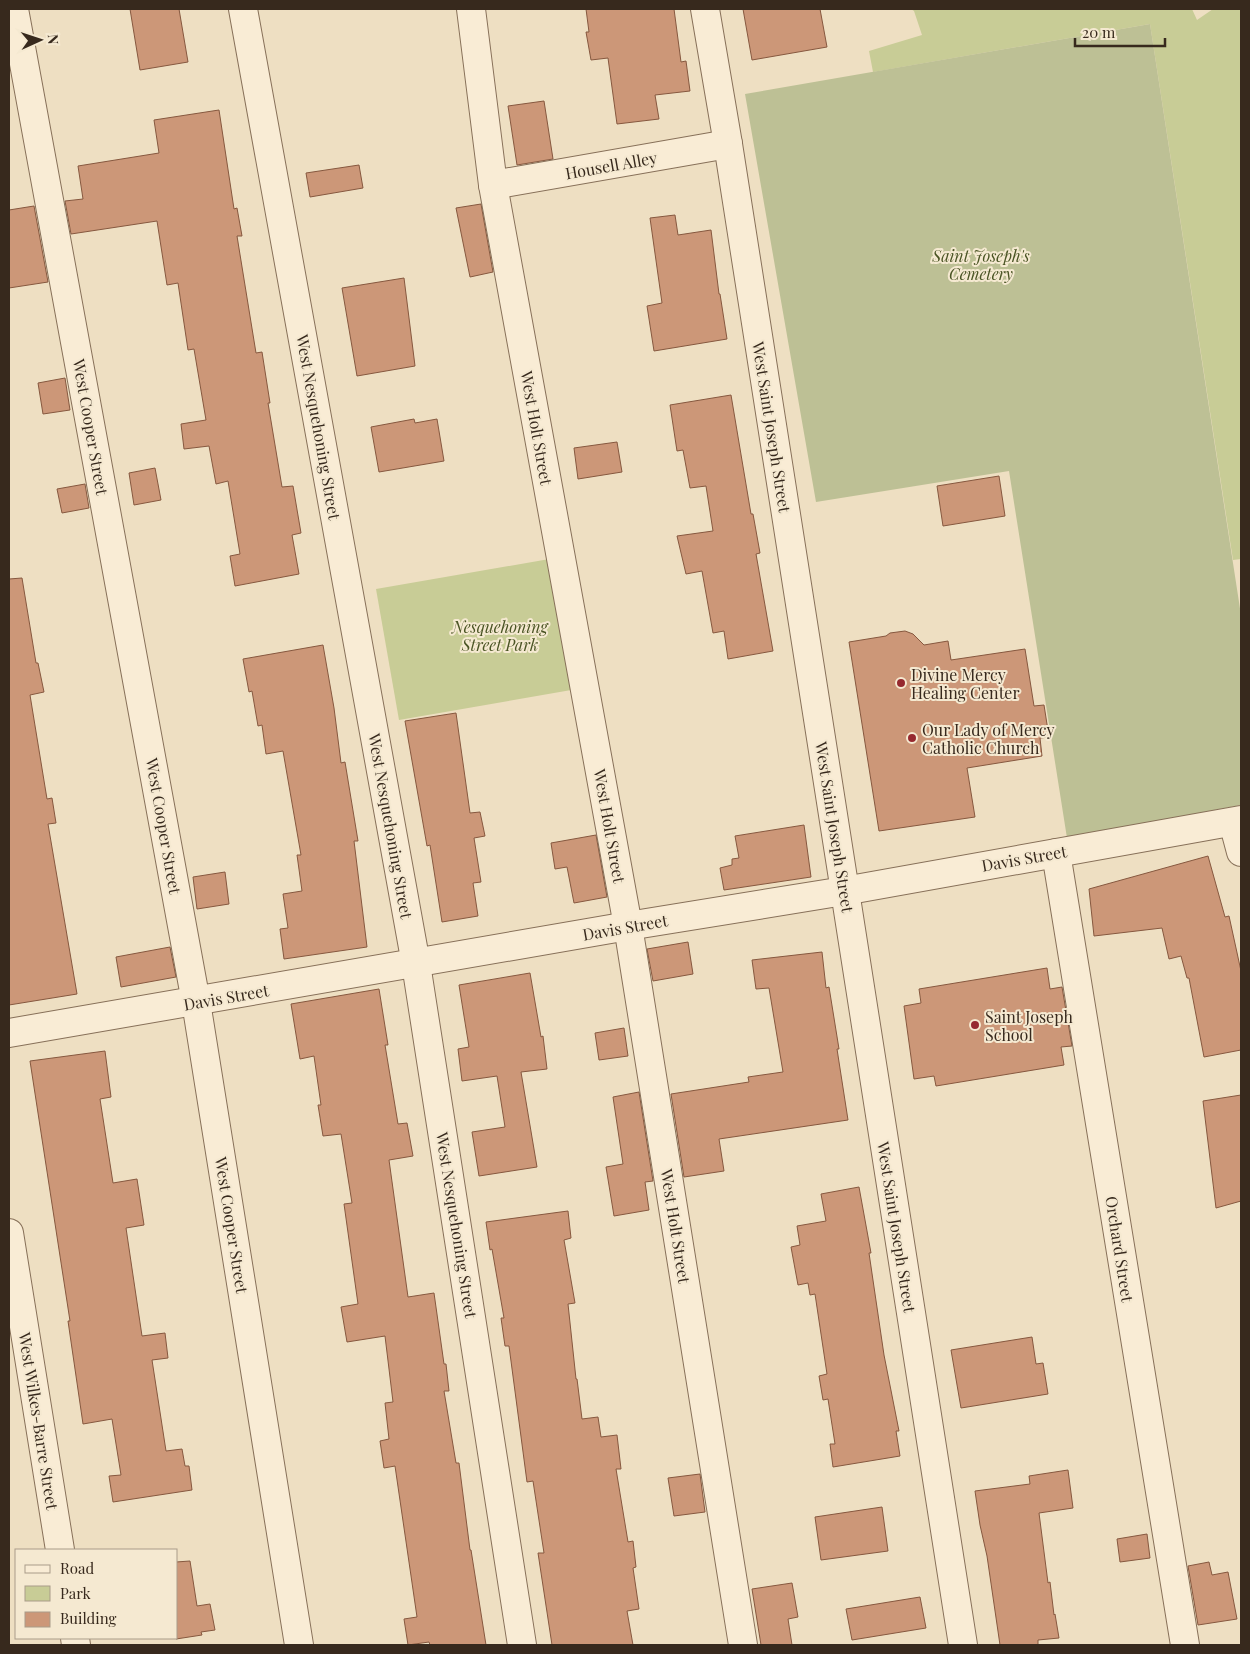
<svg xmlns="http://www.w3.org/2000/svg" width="1250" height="1654" font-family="'Playfair Display',serif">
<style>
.green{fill:#c8cc96}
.cemetery{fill:#bdc095}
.building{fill:#cc9778;stroke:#86583f}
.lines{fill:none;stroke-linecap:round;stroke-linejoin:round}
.minor-casing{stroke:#877059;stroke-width:30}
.minor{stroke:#f9ecd5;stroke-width:28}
.poi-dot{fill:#96292f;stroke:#f5e9d1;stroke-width:2}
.labels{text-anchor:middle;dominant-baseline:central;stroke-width:4;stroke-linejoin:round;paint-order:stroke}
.street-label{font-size:16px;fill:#37291d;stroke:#f5e9d1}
.park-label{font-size:16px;font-style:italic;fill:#4a5424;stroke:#f5e9d1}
.poi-label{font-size:16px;fill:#37291d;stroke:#f5e9d1;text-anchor:start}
</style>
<rect width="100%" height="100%" fill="#eedfc2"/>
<g class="green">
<path d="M 911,9 L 1192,9 L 1197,20 L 1213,9 L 1241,9 L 1241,559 L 1233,560 L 1150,24 L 873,72 L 869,51 L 922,35 L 914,11 Z"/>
<path d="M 555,558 L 577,689 L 399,720 L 376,589 Z"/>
</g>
<path class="cemetery" d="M 1150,24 L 1241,615 L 1241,805 L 1067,838 L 1009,471 L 816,502 L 745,94 Z"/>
<g class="building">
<path d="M 130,9 L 179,9 L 188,62 L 140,70 Z"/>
<path d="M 586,9 L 674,9 L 681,62 L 686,61 L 690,91 L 655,95 L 659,119 L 617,124 L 608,58 L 591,60 L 586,32 L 589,32 Z"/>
<path d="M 743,9 L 820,9 L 827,47 L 752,60 Z"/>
<path d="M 544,101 L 553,159 L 517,165 L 508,106 Z"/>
<path d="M 219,110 L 234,209 L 237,208 L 242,236 L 237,236 L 249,310 L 256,353 L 262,352 L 270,403 L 268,403 L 282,487 L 293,486 L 301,533 L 292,535 L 299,574 L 235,586 L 230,556 L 240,554 L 228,481 L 216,484 L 209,446 L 184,449 L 181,424 L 206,420 L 194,349 L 188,350 L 178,283 L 167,285 L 157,221 L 71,234 L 65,201 L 83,199 L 78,166 L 159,153 L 154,120 Z"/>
<path d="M 359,165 L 363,188 L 310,197 L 306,173 Z"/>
<path d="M 481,204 L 493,272 L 470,277 L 456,208 Z"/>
<path d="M 34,206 L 48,282 L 9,288 L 9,210 Z"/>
<path d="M 675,215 L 678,235 L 711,230 L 719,294 L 720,294 L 727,339 L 654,351 L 647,306 L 662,303 L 650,218 Z"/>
<path d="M 404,278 L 415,366 L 357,376 L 342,288 Z"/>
<path d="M 65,378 L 70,410 L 43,414 L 38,383 Z"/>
<path d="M 731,395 L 751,514 L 753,514 L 760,553 L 756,554 L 773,651 L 728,659 L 724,631 L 713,633 L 702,571 L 686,574 L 677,536 L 713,531 L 706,486 L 690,488 L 683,450 L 677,451 L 670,405 Z"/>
<path d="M 414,419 L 415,423 L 437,419 L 444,461 L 379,472 L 371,427 Z"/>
<path d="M 617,442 L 622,472 L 578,479 L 574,448 Z"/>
<path d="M 155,468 L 161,500 L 134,505 L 129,473 Z"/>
<path d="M 999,476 L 1005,516 L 943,526 L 937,486 Z"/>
<path d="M 85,484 L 89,508 L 62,513 L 57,489 Z"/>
<path d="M 22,578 L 36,663 L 38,663 L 44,692 L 30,695 L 47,799 L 52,798 L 56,823 L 48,824 L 77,994 L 9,1005 L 9,579 Z"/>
<path d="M 905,631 L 913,634 L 924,645 L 948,641 L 951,660 L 1025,649 L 1034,706 L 1044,705 L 1049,737 L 1040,738 L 1042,756 L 967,768 L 975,817 L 879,831 L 849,642 L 886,636 L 890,633 Z"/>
<path d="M 323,645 L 334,708 L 341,763 L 345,762 L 358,841 L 354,841 L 367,947 L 284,959 L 280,929 L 288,928 L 283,894 L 302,891 L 297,855 L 301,855 L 283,751 L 266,754 L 262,725 L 258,726 L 252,691 L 249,692 L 243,659 Z"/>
<path d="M 456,713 L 470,813 L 480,812 L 485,836 L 474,838 L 481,882 L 473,883 L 478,916 L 442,922 L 430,845 L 427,846 L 405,721 Z"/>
<path d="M 804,825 L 811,877 L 724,890 L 720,868 L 732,865 L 732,859 L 739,858 L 735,836 Z"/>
<path d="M 596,835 L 607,897 L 574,903 L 567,867 L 555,869 L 551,843 Z"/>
<path d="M 1208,856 L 1225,917 L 1229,916 L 1241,971 L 1241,1050 L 1204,1057 L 1189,978 L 1187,978 L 1181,956 L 1169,959 L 1162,928 L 1094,936 L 1089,889 Z"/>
<path d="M 225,872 L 229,904 L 197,909 L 193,877 Z"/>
<path d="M 688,942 L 693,974 L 653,981 L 647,949 Z"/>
<path d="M 170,947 L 176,977 L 121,987 L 116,957 Z"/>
<path d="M 822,952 L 826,988 L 829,987 L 839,1049 L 837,1049 L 848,1120 L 719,1139 L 724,1171 L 684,1177 L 671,1094 L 749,1082 L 748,1077 L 783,1072 L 769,988 L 756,989 L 752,960 Z"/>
<path d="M 1047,968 L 1050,989 L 1062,987 L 1072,1046 L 1061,1047 L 1064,1065 L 936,1086 L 934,1076 L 914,1079 L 904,1006 L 921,1003 L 919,989 Z"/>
<path d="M 530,973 L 541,1037 L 543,1036 L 547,1069 L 521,1072 L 537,1167 L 479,1176 L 472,1132 L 505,1127 L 497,1076 L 462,1081 L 458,1049 L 469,1047 L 459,985 Z"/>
<path d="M 379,989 L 388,1045 L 385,1045 L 398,1124 L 407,1123 L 413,1156 L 389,1160 L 408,1297 L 434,1293 L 444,1364 L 446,1364 L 449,1391 L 444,1391 L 456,1463 L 459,1463 L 470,1550 L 471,1550 L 486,1645 L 430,1645 L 429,1642 L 408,1645 L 404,1619 L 417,1617 L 395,1466 L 384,1468 L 380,1441 L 389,1439 L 385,1403 L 393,1402 L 385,1336 L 347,1342 L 341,1307 L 358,1304 L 344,1204 L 352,1203 L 341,1134 L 323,1136 L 318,1105 L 321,1105 L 314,1056 L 300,1059 L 291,1004 Z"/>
<path d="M 624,1028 L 628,1056 L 599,1060 L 595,1033 Z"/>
<path d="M 105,1051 L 111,1097 L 100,1099 L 113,1183 L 137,1179 L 144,1225 L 126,1228 L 142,1336 L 165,1333 L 168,1358 L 152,1360 L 166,1451 L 182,1449 L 185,1466 L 189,1466 L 192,1490 L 113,1502 L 109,1476 L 121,1475 L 112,1419 L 83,1424 L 68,1321 L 70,1321 L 30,1061 Z"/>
<path d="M 639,1092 L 653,1181 L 645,1182 L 649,1210 L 614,1216 L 606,1167 L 623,1164 L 613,1097 Z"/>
<path d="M 1241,1095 L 1241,1201 L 1216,1208 L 1203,1101 Z"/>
<path d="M 859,1187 L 871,1253 L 869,1253 L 884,1355 L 899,1431 L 896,1431 L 900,1456 L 833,1467 L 830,1444 L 835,1444 L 828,1399 L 823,1400 L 819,1376 L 827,1374 L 815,1294 L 810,1295 L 808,1283 L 798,1285 L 791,1247 L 800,1245 L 797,1226 L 826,1221 L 821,1194 Z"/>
<path d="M 568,1211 L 571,1238 L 564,1240 L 575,1303 L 568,1304 L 576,1379 L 577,1379 L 582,1419 L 598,1417 L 601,1437 L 617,1435 L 621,1469 L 616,1469 L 628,1542 L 633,1541 L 636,1567 L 633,1568 L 639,1609 L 627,1611 L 633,1645 L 552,1645 L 538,1553 L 544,1553 L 533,1481 L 527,1482 L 509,1346 L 505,1346 L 501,1318 L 504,1318 L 492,1249 L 490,1250 L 486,1222 Z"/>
<path d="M 1032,1337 L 1036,1364 L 1043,1363 L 1048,1394 L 961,1408 L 951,1350 Z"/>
<path d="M 1068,1470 L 1073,1508 L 1039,1513 L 1048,1583 L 1050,1582 L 1054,1615 L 1055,1614 L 1059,1638 L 1038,1640 L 1038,1645 L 1000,1645 L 987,1556 L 980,1525 L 975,1491 L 1030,1484 L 1029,1476 Z"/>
<path d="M 700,1474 L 705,1512 L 674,1516 L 668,1478 Z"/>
<path d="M 882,1507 L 888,1551 L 821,1560 L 815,1517 Z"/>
<path d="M 1147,1534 L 1150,1558 L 1120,1562 L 1117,1539 Z"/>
<path d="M 190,1561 L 197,1606 L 210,1604 L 215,1630 L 201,1632 L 202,1635 L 176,1639 L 176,1562 Z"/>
<path d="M 1209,1562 L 1212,1575 L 1228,1572 L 1237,1619 L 1198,1625 L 1188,1566 Z"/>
<path d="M 792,1583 L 798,1617 L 788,1619 L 792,1645 L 761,1645 L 752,1589 Z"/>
<path d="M 920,1597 L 926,1628 L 852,1640 L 846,1609 Z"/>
</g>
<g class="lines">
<defs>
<g id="minor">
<path d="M 14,9 L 196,1002 L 299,1645"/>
<path d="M 243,9 L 416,964 L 522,1645"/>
<path d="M 471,9 L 493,185 L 628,926 L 743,1645"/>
<path d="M 705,9 L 728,144 L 963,1645"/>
<path d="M 493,185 L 728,144"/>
<path d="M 1233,822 L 1241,852"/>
<path d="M 1056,853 L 1185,1645"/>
<path d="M 9,1033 L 628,926 L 844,891 L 1241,820"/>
<path d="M 9,1233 L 60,1550"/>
<path d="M 75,1638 L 76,1645"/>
</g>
</defs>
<use href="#minor" class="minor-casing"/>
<use href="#minor" class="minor"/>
</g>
<g class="poi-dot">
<circle cx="901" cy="683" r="5"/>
<circle cx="912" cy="738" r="5"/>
<circle cx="975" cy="1025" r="5"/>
</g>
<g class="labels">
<g class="street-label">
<text transform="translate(611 165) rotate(-10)">Housell Alley</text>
<text transform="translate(91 427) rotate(80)">West Cooper Street</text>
<text transform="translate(319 427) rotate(80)">West Nesquehoning Street</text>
<text transform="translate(772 427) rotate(81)">West Saint Joseph Street</text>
<text transform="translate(537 428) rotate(80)">West Holt Street</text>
<text transform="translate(164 826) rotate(80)">West Cooper Street</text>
<text transform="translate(391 826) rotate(80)">West Nesquehoning Street</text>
<text transform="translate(610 826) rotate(80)">West Holt Street</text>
<text transform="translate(835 827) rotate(81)">West Saint Joseph Street</text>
<text transform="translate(1024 858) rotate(-10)">Davis Street</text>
<text transform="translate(625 927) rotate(-10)">Davis Street</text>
<text transform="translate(226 997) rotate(-10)">Davis Street</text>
<text transform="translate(232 1225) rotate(81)">West Cooper Street</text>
<text transform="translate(457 1225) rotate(81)">West Nesquehoning Street</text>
<text transform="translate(676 1226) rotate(81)">West Holt Street</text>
<text transform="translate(897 1227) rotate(81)">West Saint Joseph Street</text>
<text transform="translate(1120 1249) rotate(81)">Orchard Street</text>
<text transform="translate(39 1421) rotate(81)">West Wilkes-Barre Street</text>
</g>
<g class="park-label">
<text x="981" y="255">Saint Joseph's<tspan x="981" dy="18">Cemetery</tspan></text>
<text x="500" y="626">Nesquehoning<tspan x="500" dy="18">Street Park</tspan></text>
</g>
<g class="poi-label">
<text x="911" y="674">Divine Mercy<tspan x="911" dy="18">Healing Center</tspan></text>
<text x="922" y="729">Our Lady of Mercy<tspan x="922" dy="18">Catholic Church</tspan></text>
<text x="985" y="1016">Saint Joseph<tspan x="985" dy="18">School</tspan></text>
</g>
</g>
<rect width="1250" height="1654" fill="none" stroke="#37291d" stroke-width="20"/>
<rect x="15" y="1549" width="162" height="90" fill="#f5e9d1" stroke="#a99c89"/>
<rect x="25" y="1565" width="25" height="8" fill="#f9ecd5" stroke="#a99c89"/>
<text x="60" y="1574" font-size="15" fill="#37291d">Road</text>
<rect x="25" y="1586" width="25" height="15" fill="#c8cc96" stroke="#a99c89"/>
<text x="60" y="1599" font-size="15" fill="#37291d">Park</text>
<rect x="25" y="1612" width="25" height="15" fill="#cc9778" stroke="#a99c89"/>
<text x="60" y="1624" font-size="15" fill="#37291d">Building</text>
<g transform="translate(40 40) rotate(87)" stroke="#f5e9d1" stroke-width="4" paint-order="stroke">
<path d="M0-4L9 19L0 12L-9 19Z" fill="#37291d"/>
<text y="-8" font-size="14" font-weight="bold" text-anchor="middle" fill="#37291d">N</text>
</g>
<path d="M1075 38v8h90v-8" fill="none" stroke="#37291d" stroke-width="2.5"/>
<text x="1082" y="38" font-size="15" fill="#37291d" stroke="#f5e9d1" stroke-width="4" paint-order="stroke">20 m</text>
</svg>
